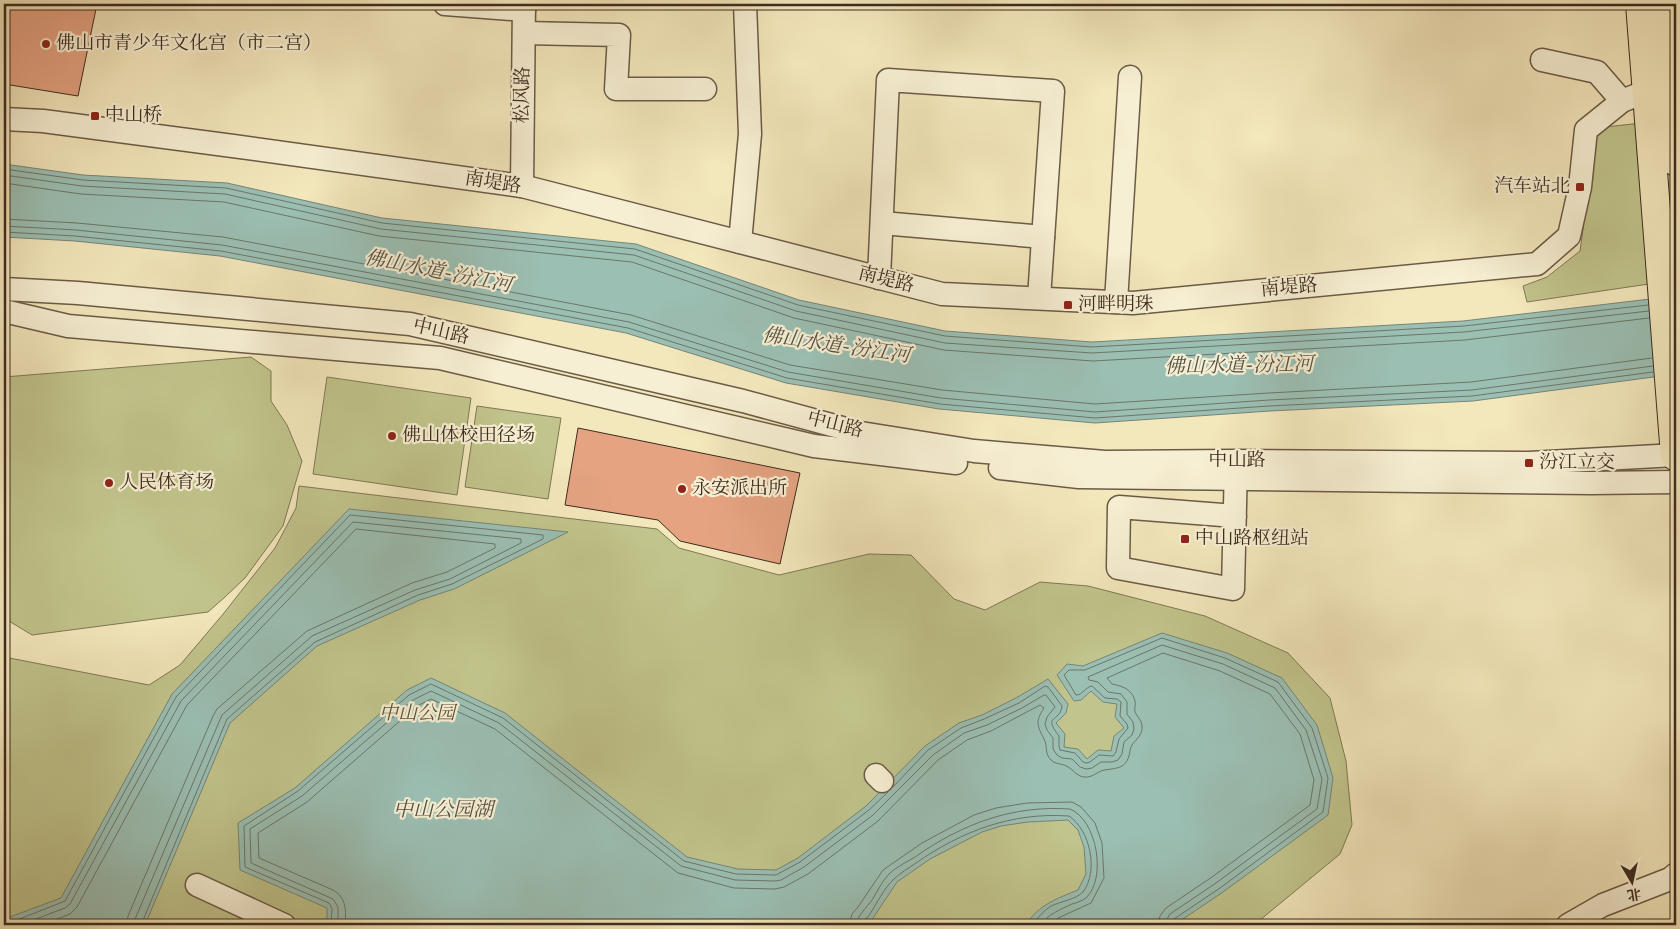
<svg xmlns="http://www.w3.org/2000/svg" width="1680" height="929" font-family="'IM FELL English','Noto Serif SC',serif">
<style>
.green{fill:#c1c48c;stroke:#807856}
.water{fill:#9bbfb3;stroke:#768478}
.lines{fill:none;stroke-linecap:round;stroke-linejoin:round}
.shore{stroke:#6c7669;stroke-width:1}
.building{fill:#e5a382;stroke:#3e2c1f}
.minor-casing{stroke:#6b5b46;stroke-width:25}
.major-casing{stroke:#3e2c1f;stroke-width:30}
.minor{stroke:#f7efd3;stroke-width:22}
.major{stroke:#f3e7bc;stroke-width:28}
.poi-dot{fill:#8f2418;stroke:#f7efd3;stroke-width:2}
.labels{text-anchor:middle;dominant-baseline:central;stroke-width:4.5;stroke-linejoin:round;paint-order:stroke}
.poi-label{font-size:19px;fill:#3e2c1f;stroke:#f7efd3;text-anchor:start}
.street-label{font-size:19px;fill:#3e2c1f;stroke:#f7efd3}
.park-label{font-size:19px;font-style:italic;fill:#5f523a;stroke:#f7efd3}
.water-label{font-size:20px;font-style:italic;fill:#555144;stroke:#f7efd3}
</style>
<rect width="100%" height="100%" fill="#f3e7bc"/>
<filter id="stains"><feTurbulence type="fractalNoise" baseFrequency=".004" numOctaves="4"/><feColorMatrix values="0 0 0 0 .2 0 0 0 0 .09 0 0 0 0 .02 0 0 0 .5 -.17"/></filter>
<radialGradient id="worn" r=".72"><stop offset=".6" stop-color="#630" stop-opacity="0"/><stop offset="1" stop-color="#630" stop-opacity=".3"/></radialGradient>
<g class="green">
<path d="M 1676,119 L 1676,280 L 1527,302 L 1523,286 L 1547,277 L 1580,251 L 1597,128 Z"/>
<path d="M 251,357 L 271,371 L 271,401 L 287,425 L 302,461 L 283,526 L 245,578 L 225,597 L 208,612 L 32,635 L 4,618 L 4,377 Z"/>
<path d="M 327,377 L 471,398 L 457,495 L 313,474 Z"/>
<path d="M 477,406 L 561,418 L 548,499 L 465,487 Z"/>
<path d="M 299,486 L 657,529 L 679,548 L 779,575 L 869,554 L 911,555 L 954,599 L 985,610 L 1040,582 L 1088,586 L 1205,616 L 1288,653 L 1330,698 L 1346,761 L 1352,825 L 1340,854 L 1254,925 L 4,925 L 4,657 L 149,685 L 180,665 L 224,613 L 275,548 L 296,508 Z"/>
</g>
<g class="water">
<path d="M 4,164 L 83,175 L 227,183 L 382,218 L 636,244 L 799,300 L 945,331 L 1092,342 L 1463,321 L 1676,296 L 1676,374 L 1473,401 L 1270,411 L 1095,423 L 939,409 L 786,383 L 626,333 L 220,256 L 75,241 L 4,237 Z"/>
<path d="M 349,509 L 568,532 L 454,589 L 420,600 L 317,646 L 230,723 L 145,925 L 4,925 L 7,918 L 61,898 L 172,694 Z"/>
<path d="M 1162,633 L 1227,653 L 1282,678 L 1317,725 L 1333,778 L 1328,815 L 1223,892 L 1174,925 L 1026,925 C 1038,905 1058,898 1078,890 L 1086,874 L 1084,847 L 1078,830 L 1068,820 L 1028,822 L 1001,826 L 982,832 L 930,859 L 897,882 L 871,921 L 865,925 L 327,925 L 327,908 L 240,870 L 238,823 L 295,788 L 407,690 L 431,678 L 505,713 L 687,857 L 738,869 L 776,870 L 798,858 L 866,806 L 925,746 L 959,723 L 982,715 L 1016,698 L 1048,679 L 1068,704 L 1066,713 L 1056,723 L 1065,734 L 1064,747 L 1078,749 L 1087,759 L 1098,750 L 1111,751 L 1114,736 L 1124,728 L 1115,717 L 1117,704 L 1103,702 L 1091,691 L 1081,700 L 1074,701 L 1057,675 L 1067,664 L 1083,666 Z"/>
</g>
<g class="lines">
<g class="shore">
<path d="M 4,169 L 83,180 L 226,188 L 382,223 L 635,249 L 798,305 L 945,336 L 1092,347 L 1464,326 L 1648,305"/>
<path d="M 4,175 L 82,186 L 225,194 L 381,229 L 634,255 L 796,311 L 945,343 L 1092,353 L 1464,332 L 1649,311"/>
<path d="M 4,183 L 81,194 L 224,202 L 379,236 L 632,262 L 794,318 L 944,350 L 1093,361 L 1465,340 L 1649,318"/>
<path d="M 4,219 L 77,223 L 223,237 L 631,315 L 790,365 L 942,390 L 1095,404 L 1269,393 L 1471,382 L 1652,358"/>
<path d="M 4,226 L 76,230 L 222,245 L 629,322 L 788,372 L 941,398 L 1095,412 L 1269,400 L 1472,390 L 1653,366"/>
<path d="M 4,232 L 75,236 L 221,251 L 628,328 L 787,378 L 940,404 L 1095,418 L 1269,406 L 1472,396 L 1653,372"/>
<path d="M 893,787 L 928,750 L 961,728 L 984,719 L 1019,703 L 1045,686 L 1048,687 L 1062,706 C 1060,723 1042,714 1059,736 L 1059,746 L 1060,750 L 1075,753 L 1083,762 L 1086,763 L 1090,762 L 1099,755 L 1113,756 L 1116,752 L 1119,739 L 1128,728 L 1127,724 L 1120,716 L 1121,702 L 1117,699 L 1105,698 L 1092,686 C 1085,687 1083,695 1076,695 L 1064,675 L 1069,670 L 1085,670 L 1162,638 L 1225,658 L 1278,682 L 1312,728 L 1328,778 L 1323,812 L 1220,888 L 1174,919 L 1172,925"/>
<path d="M 8,925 L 12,922 L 65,901 L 176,697 L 350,515 L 543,535 L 543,539 L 452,584 L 418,595 L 315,642 L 227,719 L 141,925"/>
<path d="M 20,925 L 65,908 L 70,904 L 181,701 L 353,522 L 521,539 L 521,543 L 450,579 L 415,590 L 312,636 L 222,715 L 135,919 L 134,925"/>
<path d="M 41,925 L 70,914 L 77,907 L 187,705 L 356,529 L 495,544 L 495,548 L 447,572 L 412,583 L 307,631 L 217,709 L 213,716 L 128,916 L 127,925"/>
<path d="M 331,925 L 332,908 L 329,903 L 245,867 L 244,826 L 298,791 L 409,695 L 431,684 L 503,718 L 684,861 L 736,874 L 776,875 L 800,862 L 869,810 L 888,792"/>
<path d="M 338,925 L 338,907 L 333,899 L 251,863 L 250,829 L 302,796 L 413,700 L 431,691 L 499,723 L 681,866 L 735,880 L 775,881 L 781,880 L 804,867 L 873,815 L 933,755 L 964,733 L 987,725 L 1022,708 L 1044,695 L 1046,695 L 1055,707 L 1047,717 L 1045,724 L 1047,730 L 1053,738 L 1053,749 L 1057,755 L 1062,758 L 1072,759 L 1080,767 L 1086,769 L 1092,768 L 1101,762 L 1112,762 L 1118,760 L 1122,754 L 1124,742 L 1132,735 L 1134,729 L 1133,722 L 1127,714 L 1127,702 L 1121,694 L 1108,692 L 1098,682 L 1089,680 L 1088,677 L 1162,645 L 1223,664 L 1275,688 L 1306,730 L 1322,779 L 1317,809 L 1216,883 L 1170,914 L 1167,919 L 1166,925"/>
<path d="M 345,925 C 346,911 347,898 333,890 L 259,858 L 258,833 L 307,802 L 417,706 L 431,699 L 495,729 L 678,873 L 734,888 L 775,889 L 784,887 L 808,874 L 878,821 L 938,760 L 967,740 L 991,731 L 1040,705 L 1044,708 C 1035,722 1037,725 1044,739 C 1048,746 1044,753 1051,760 C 1056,765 1063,763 1068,767 C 1074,770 1076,776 1084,777 C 1093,778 1097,771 1105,770 C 1116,768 1125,769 1129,756 C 1130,752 1130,748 1132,745 C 1137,738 1143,735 1142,725 C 1141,719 1137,717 1135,712 C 1134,709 1136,704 1135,701 C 1132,689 1122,686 1112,684 L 1107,678 L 1163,653 L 1220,671 L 1270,694 L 1300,734 L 1314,780 L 1310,805 L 1212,877 L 1166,908 L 1160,916 L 1158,925"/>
<path d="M 849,925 L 852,914 L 858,907 L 883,870 L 922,843 L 974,815 L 996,808 L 1027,803 L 1072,802 L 1081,807 L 1095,823 L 1102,843 L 1104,878 L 1091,903 L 1058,918 L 1050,925"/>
<path d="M 856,925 C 857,916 867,907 872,900 C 877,892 882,881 889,874 C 896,867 907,862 915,857 C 962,824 1012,805 1070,809 C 1097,820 1107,878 1086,898 C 1082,901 1076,903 1072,904 C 1059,910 1049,914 1040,925"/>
<path d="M 863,925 L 863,921 L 868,917 C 876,905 884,888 894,879 C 900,873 909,868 916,863 C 962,831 1012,812 1069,816 C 1090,830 1099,871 1083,892 C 1077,899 1059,902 1051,906 C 1043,911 1038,918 1032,925"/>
</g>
</g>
<g class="building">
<path d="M 4,4 L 97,4 L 78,96 L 4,84 Z"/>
<path d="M 578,428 L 800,473 L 780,564 L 680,541 L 658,520 L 565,505 Z"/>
</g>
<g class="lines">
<defs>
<g id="minor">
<path d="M 445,4 L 524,10"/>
<path d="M 524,33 L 619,35 L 616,89 L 705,89"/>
<path d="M 1542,60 L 1597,72 L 1622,101"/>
<path d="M 4,119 L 43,121 L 233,146 L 522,186 L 942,294 L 1133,303 L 1537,264 L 1569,236 L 1580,187 L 1586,130 L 1622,101 L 1647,91 L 1662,91"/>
<path d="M 522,186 L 524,4"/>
<path d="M 882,223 L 1043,237"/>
<path d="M 740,242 L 750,134 L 745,4"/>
<path d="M 879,278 L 888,80 L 1053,91 L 1039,298"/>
<path d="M 4,289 L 78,293 L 410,324 L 743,401 L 861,433 L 974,451 L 1105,462 L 1236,461 L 1529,463 L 1676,455"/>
<path d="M 1116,302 L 1130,77"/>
<path d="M 4,311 L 68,326 L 440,358 L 814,446 L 956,463"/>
<path d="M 1000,468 L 1079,477 L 1591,483 L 1676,482"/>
<path d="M 1235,516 L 1119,507 L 1118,568 L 1233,589 L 1236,464"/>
<path d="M 876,775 L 882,781"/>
<path d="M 197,885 L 284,925"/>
<path d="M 1568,925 L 1603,905 L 1670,879 L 1676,874"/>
</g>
<g id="major">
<path d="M 1640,4 L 1675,456"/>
<path d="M 1663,4 L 1669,91 L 1676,162"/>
</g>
</defs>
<use href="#minor" class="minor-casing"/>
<use href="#major" class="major-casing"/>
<use href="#minor" class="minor"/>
<use href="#major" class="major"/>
</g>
<g class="poi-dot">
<circle cx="46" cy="44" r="5"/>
<rect x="90" y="111" width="10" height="10" rx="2.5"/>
<rect x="1575" y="182" width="10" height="10" rx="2.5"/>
<rect x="1063" y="300" width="10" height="10" rx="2.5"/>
<circle cx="392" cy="436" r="5"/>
<rect x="1524" y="458" width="10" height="10" rx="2.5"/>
<circle cx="109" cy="483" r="5"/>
<circle cx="682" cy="489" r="5"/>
<rect x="1180" y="534" width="10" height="10" rx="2.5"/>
</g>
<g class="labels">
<g class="poi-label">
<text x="56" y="44">佛山市青少年文化宫（市二宫）</text>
<text x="105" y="116">中山桥</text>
<text x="1570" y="187" text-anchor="end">汽车站北</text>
<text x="1078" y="305">河畔明珠</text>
<text x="402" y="436">佛山体校田径场</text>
<text x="1539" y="463">汾江立交</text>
<text x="119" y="483">人民体育场</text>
<text x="692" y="489">永安派出所</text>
<text x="1195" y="539">中山路枢纽站</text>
</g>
<g class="street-label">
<text transform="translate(523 95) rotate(-89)">松风路</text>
<text transform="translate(493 183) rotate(9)">南堤路</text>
<text transform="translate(886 280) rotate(14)">南堤路</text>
<text transform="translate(1289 288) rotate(-5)">南堤路</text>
<text transform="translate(441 332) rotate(13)">中山路</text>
<text transform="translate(835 425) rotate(14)">中山路</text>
<text x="1237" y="461">中山路</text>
</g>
<g class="park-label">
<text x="417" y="714">中山公园</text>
</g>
<g class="water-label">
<text transform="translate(438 272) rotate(11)">佛山水道-汾江河</text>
<text transform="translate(836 346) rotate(8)">佛山水道-汾江河</text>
<text transform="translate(1239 366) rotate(-1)">佛山水道-汾江河</text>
<text x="443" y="810">中山公园湖</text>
</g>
</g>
<rect width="1680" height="929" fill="none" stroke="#f3e7bc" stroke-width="20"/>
<rect x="5" y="5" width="1670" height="919" fill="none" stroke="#3e2c1f" stroke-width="2.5"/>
<rect x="10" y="10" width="1660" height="909" fill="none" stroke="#3e2c1f"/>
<g transform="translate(1632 882) rotate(171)" stroke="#f7efd3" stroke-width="4" paint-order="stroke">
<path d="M0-4L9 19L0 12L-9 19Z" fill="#3e2c1f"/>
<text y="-8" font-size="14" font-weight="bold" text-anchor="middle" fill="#3e2c1f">北</text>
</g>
<rect width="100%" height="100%" filter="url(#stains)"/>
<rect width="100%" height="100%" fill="url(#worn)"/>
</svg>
